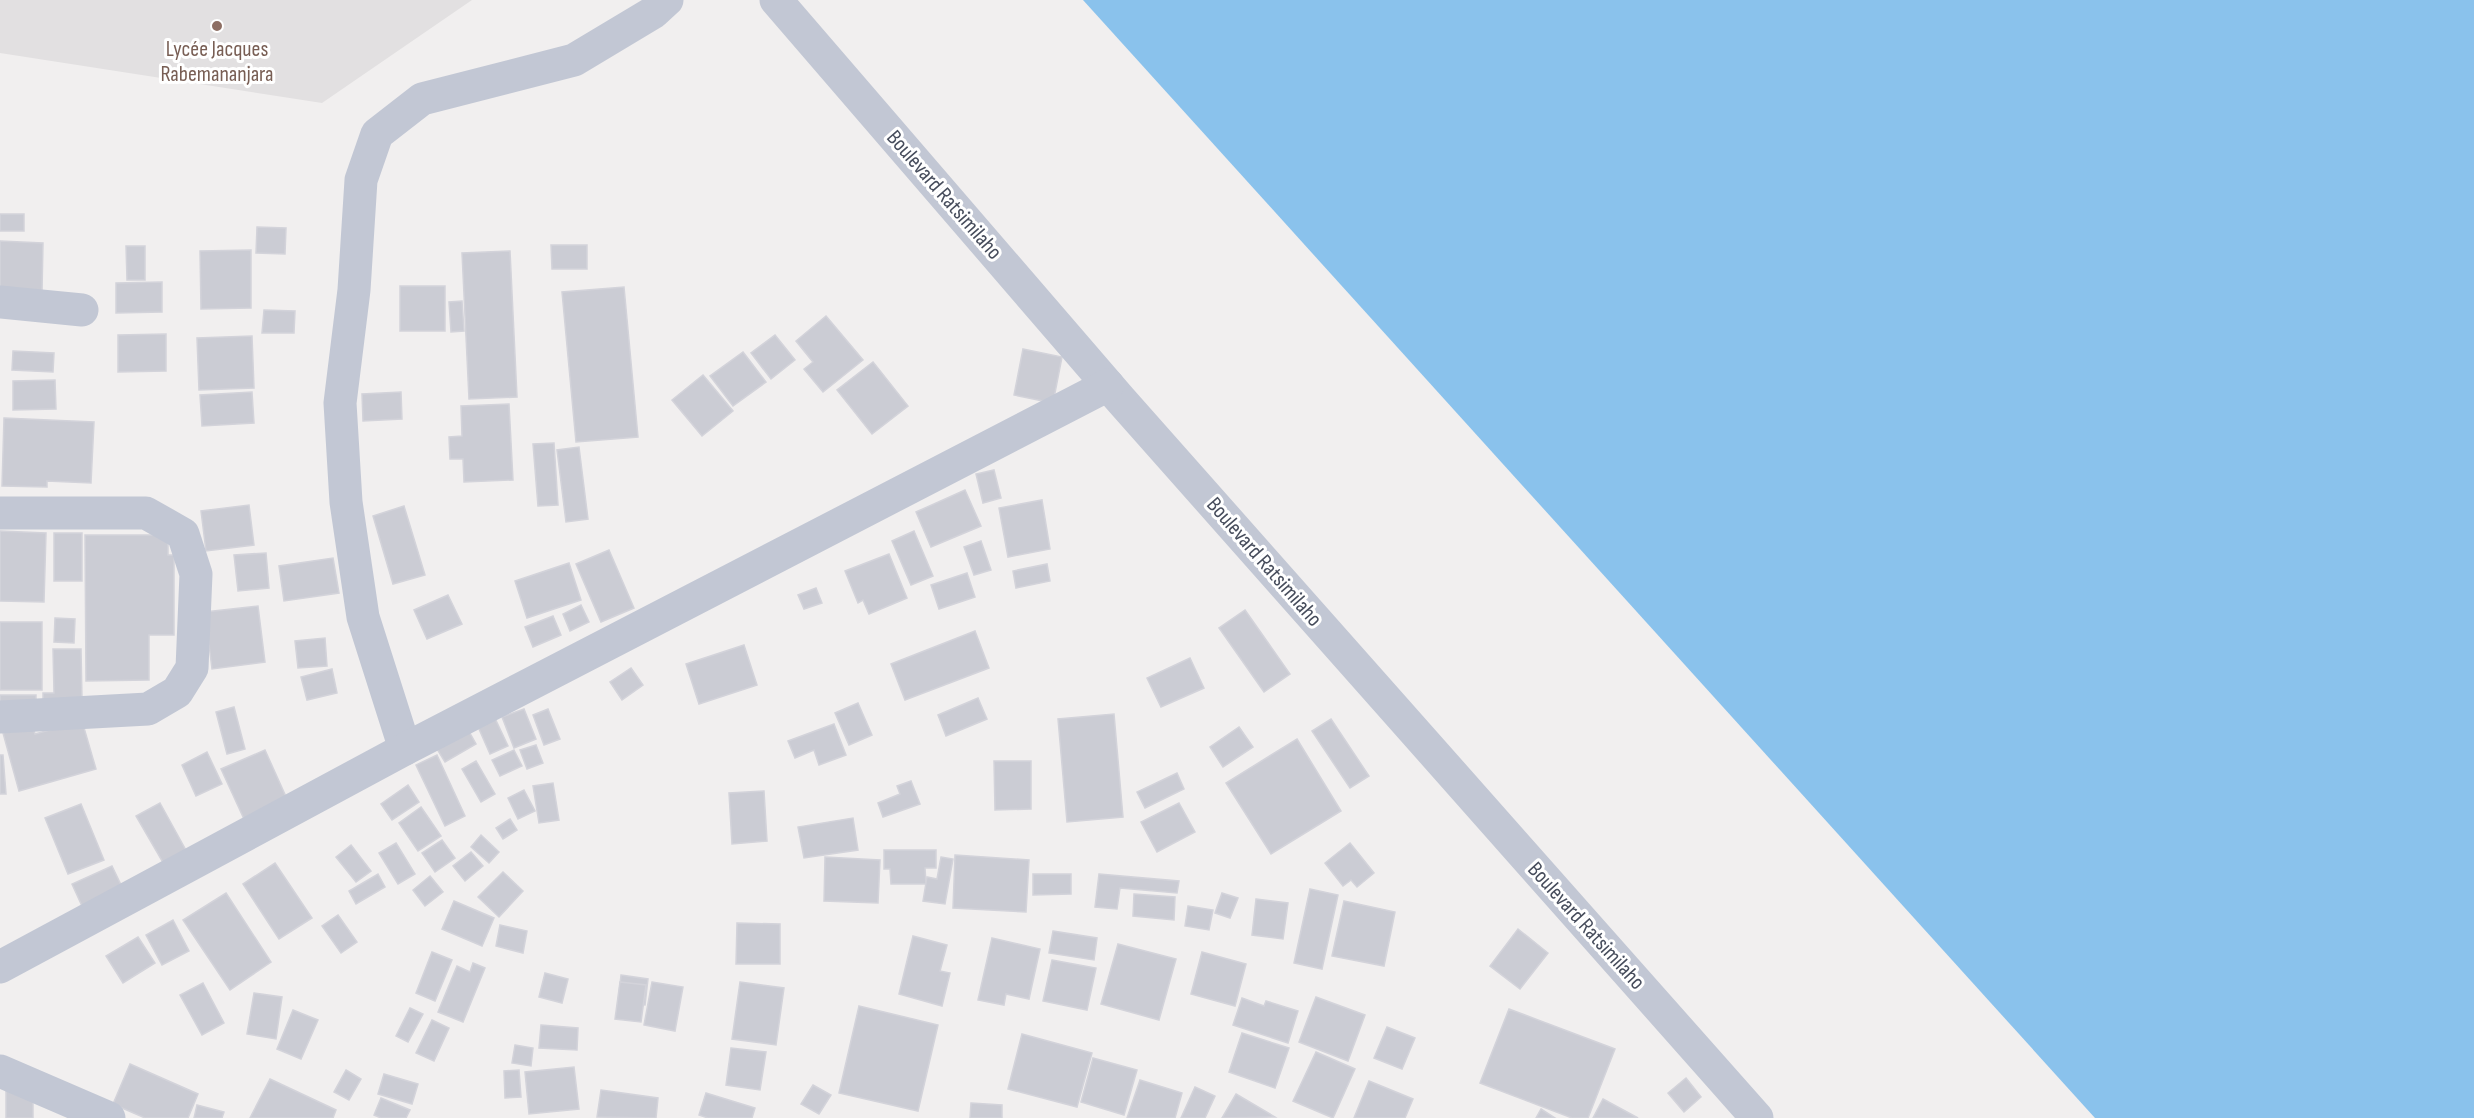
<svg xmlns="http://www.w3.org/2000/svg" width="2474" height="1118" font-family="'Sofia Sans Condensed',sans-serif">
<style>
.education{fill:#e2e0e1}
.water{fill:#8ac2ec}
.building{fill:#cbccd4;stroke:#d3d3da;stroke-width:1.5}
.lines{fill:none;stroke-linecap:round;stroke-linejoin:round}
.minor{stroke:#c2c7d4;stroke-width:33}
.education-dot{fill:#8d6e63;stroke:#fff;stroke-width:2}
.labels{text-anchor:middle;dominant-baseline:central;stroke-width:6;stroke-linejoin:round;paint-order:stroke}
.education-label{font-size:22px;fill:#785e54;stroke:#fff}
.street-label{font-size:22px;fill:#474d5c;stroke:#fff}
</style>
<rect width="100%" height="100%" fill="#f1efef"/>
<path class="education" d="M 0,0 L 472,0 L 322,103 L 0,53 Z"/>
<path class="water" d="M 1083,0 L 2474,0 L 2474,1118 L 2095,1118 Z"/>
<g class="building">
<rect x="0" y="214" width="24" height="17"/>
<path d="M 257,227 L 286,228 L 285,254 L 256,253 Z"/>
<path d="M 0,241 L 43,243 L 42,292 L 0,290 Z"/>
<path d="M 551,245 L 587,245 L 587,269 L 552,269 Z"/>
<path d="M 126,246 L 145,246 L 145,280 L 127,280 Z"/>
<path d="M 251,250 L 251,308 L 201,309 L 200,251 Z"/>
<path d="M 510,251 L 517,397 L 469,399 L 462,253 Z"/>
<path d="M 162,282 L 162,312 L 116,313 L 116,283 Z"/>
<rect x="400" y="286" width="45" height="45"/>
<path d="M 624,287 L 638,437 L 576,442 L 562,292 Z"/>
<path d="M 462,301 L 464,331 L 451,332 L 449,302 Z"/>
<path d="M 264,310 L 295,311 L 294,333 L 262,333 Z"/>
<path d="M 826,316 L 863,360 L 823,392 L 804,369 L 813,362 L 796,341 Z"/>
<path d="M 166,334 L 166,371 L 118,372 L 118,335 Z"/>
<path d="M 775,335 L 795,360 L 771,379 L 751,353 Z"/>
<path d="M 252,336 L 254,388 L 199,390 L 197,338 Z"/>
<path d="M 1023,349 L 1062,357 L 1053,403 L 1014,395 Z"/>
<path d="M 13,351 L 54,353 L 53,372 L 12,370 Z"/>
<path d="M 743,352 L 766,382 L 733,406 L 710,376 Z"/>
<path d="M 873,362 L 908,406 L 872,434 L 837,390 Z"/>
<path d="M 703,375 L 733,411 L 702,436 L 672,400 Z"/>
<path d="M 55,380 L 56,409 L 13,410 L 13,381 Z"/>
<path d="M 252,392 L 254,423 L 202,426 L 200,395 Z"/>
<path d="M 401,392 L 402,419 L 363,421 L 362,394 Z"/>
<path d="M 509,404 L 513,480 L 464,482 L 463,459 L 450,459 L 449,437 L 462,436 L 461,406 Z"/>
<path d="M 4,418 L 94,422 L 91,483 L 47,481 L 47,487 L 2,486 Z"/>
<path d="M 554,443 L 558,505 L 538,506 L 533,444 Z"/>
<path d="M 579,447 L 588,519 L 566,522 L 557,450 Z"/>
<path d="M 994,470 L 1001,498 L 983,503 L 976,474 Z"/>
<path d="M 965,490 L 981,526 L 931,547 L 916,512 Z"/>
<path d="M 1042,500 L 1050,549 L 1008,557 L 999,508 Z"/>
<path d="M 249,505 L 254,545 L 206,551 L 201,511 Z"/>
<path d="M 404,506 L 425,575 L 393,584 L 373,516 Z"/>
<path d="M 0,531 L 46,533 L 44,602 L 0,601 Z"/>
<path d="M 914,531 L 933,576 L 911,585 L 892,541 Z"/>
<rect x="54" y="533" width="28" height="48"/>
<path d="M 85,535 L 168,535 L 168,555 L 174,555 L 174,635 L 149,635 L 149,680 L 86,681 Z"/>
<path d="M 981,541 L 991,570 L 974,575 L 964,547 Z"/>
<path d="M 609,550 L 634,608 L 601,622 L 576,564 Z"/>
<path d="M 266,553 L 269,588 L 238,591 L 234,555 Z"/>
<path d="M 889,554 L 907,598 L 869,614 L 863,600 L 858,603 L 845,571 Z"/>
<path d="M 333,558 L 339,593 L 284,601 L 279,566 Z"/>
<path d="M 569,563 L 581,600 L 527,618 L 515,581 Z"/>
<path d="M 1047,564 L 1050,581 L 1016,588 L 1013,571 Z"/>
<path d="M 967,573 L 975,597 L 939,609 L 931,585 Z"/>
<path d="M 816,588 L 822,603 L 804,609 L 798,595 Z"/>
<path d="M 448,595 L 462,624 L 427,639 L 414,610 Z"/>
<path d="M 581,605 L 589,622 L 570,631 L 563,614 Z"/>
<path d="M 258,606 L 265,662 L 212,669 L 205,612 Z"/>
<path d="M 1245,610 L 1290,674 L 1264,692 L 1219,628 Z"/>
<path d="M 553,616 L 561,635 L 533,647 L 525,627 Z"/>
<path d="M 55,618 L 75,619 L 74,643 L 54,642 Z"/>
<rect x="0" y="622" width="42" height="68"/>
<path d="M 975,631 L 989,668 L 905,700 L 891,664 Z"/>
<path d="M 325,638 L 327,666 L 298,668 L 295,641 Z"/>
<path d="M 744,645 L 757,685 L 699,704 L 686,664 Z"/>
<path d="M 53,649 L 81,649 L 82,699 L 43,706 L 43,693 L 54,693 Z"/>
<path d="M 1190,658 L 1204,688 L 1161,707 L 1147,678 Z"/>
<path d="M 631,668 L 643,685 L 622,700 L 610,682 Z"/>
<path d="M 332,669 L 337,693 L 307,700 L 301,677 Z"/>
<rect x="0" y="695" width="36" height="14"/>
<path d="M 978,698 L 987,719 L 946,736 L 938,715 Z"/>
<path d="M 858,703 L 872,735 L 849,745 L 835,713 Z"/>
<path d="M 234,707 L 245,749 L 227,754 L 216,712 Z"/>
<path d="M 524,709 L 536,739 L 514,748 L 502,717 Z"/>
<path d="M 548,709 L 560,739 L 544,745 L 533,715 Z"/>
<path d="M 493,714 L 508,746 L 490,754 L 476,722 Z"/>
<path d="M 1114,714 L 1123,817 L 1067,822 L 1058,719 Z"/>
<path d="M 1331,719 L 1369,776 L 1350,788 L 1312,731 Z"/>
<path d="M 82,721 L 96,769 L 19,791 L 3,733 L 32,724 L 35,734 Z"/>
<path d="M 834,724 L 846,755 L 819,765 L 814,750 L 795,758 L 788,741 Z"/>
<path d="M 466,726 L 476,744 L 445,762 L 434,744 Z"/>
<path d="M 1239,727 L 1253,747 L 1223,767 L 1210,747 Z"/>
<path d="M 1297,739 L 1341,811 L 1271,854 L 1226,783 Z"/>
<path d="M 536,745 L 543,763 L 527,769 L 520,750 Z"/>
<path d="M 265,750 L 287,799 L 244,819 L 221,769 Z"/>
<path d="M 514,750 L 522,766 L 500,776 L 492,760 Z"/>
<path d="M 207,752 L 222,784 L 196,796 L 182,765 Z"/>
<path d="M 0,755 L 3,755 L 6,794 L 0,794 Z"/>
<path d="M 437,755 L 465,816 L 445,826 L 416,765 Z"/>
<path d="M 476,761 L 495,794 L 481,802 L 462,769 Z"/>
<path d="M 994,761 L 1031,761 L 1031,809 L 995,810 Z"/>
<path d="M 1177,773 L 1184,789 L 1145,808 L 1137,792 Z"/>
<path d="M 911,781 L 920,804 L 883,817 L 878,803 L 900,794 L 897,786 Z"/>
<path d="M 553,783 L 559,820 L 539,823 L 533,786 Z"/>
<path d="M 408,785 L 419,802 L 392,820 L 381,804 Z"/>
<path d="M 524,790 L 535,811 L 518,819 L 508,798 Z"/>
<path d="M 764,791 L 767,841 L 732,844 L 729,793 Z"/>
<path d="M 160,803 L 188,854 L 165,866 L 136,816 Z"/>
<path d="M 1179,803 L 1195,832 L 1157,852 L 1141,822 Z"/>
<path d="M 81,804 L 104,860 L 68,874 L 45,818 Z"/>
<path d="M 421,807 L 441,836 L 418,851 L 399,823 Z"/>
<path d="M 853,818 L 858,850 L 804,858 L 798,827 Z"/>
<path d="M 510,819 L 517,830 L 503,839 L 496,828 Z"/>
<path d="M 481,835 L 499,852 L 489,863 L 471,847 Z"/>
<path d="M 442,840 L 455,858 L 435,872 L 422,853 Z"/>
<path d="M 396,843 L 415,874 L 398,884 L 379,853 Z"/>
<path d="M 1350,843 L 1374,873 L 1357,887 L 1351,880 L 1343,886 L 1325,863 Z"/>
<path d="M 351,845 L 371,871 L 356,882 L 336,857 Z"/>
<path d="M 884,850 L 936,850 L 936,868 L 925,868 L 926,884 L 891,884 L 890,869 L 884,869 Z"/>
<path d="M 471,852 L 483,866 L 465,881 L 453,866 Z"/>
<path d="M 955,855 L 1029,860 L 1026,912 L 953,908 Z"/>
<path d="M 825,857 L 880,860 L 878,903 L 824,901 Z"/>
<path d="M 941,857 L 953,859 L 945,904 L 923,901 L 927,877 L 937,879 Z"/>
<path d="M 275,863 L 312,918 L 279,939 L 243,884 Z"/>
<path d="M 112,866 L 122,887 L 82,906 L 72,884 Z"/>
<path d="M 503,872 L 523,891 L 499,917 L 478,897 Z"/>
<path d="M 378,874 L 385,887 L 356,904 L 349,891 Z"/>
<path d="M 1033,874 L 1071,874 L 1071,894 L 1033,895 Z"/>
<path d="M 1099,874 L 1179,881 L 1177,893 L 1120,888 L 1117,909 L 1095,907 Z"/>
<path d="M 430,876 L 443,892 L 425,906 L 413,890 Z"/>
<path d="M 1310,889 L 1338,895 L 1322,969 L 1294,963 Z"/>
<path d="M 226,893 L 271,962 L 230,990 L 183,920 Z"/>
<path d="M 1222,893 L 1238,898 L 1230,918 L 1215,913 Z"/>
<path d="M 1134,894 L 1175,897 L 1174,920 L 1133,916 Z"/>
<path d="M 1256,899 L 1288,903 L 1283,939 L 1252,935 Z"/>
<path d="M 454,901 L 494,918 L 482,946 L 442,929 Z"/>
<path d="M 1344,901 L 1395,912 L 1384,966 L 1332,956 Z"/>
<path d="M 1188,906 L 1213,910 L 1209,930 L 1185,926 Z"/>
<path d="M 338,915 L 357,942 L 341,953 L 322,926 Z"/>
<path d="M 173,920 L 189,951 L 162,965 L 146,935 Z"/>
<path d="M 737,923 L 780,924 L 780,964 L 736,964 Z"/>
<path d="M 500,925 L 527,931 L 523,953 L 496,946 Z"/>
<path d="M 1518,929 L 1548,953 L 1520,989 L 1490,966 Z"/>
<path d="M 1053,931 L 1097,938 L 1094,960 L 1049,953 Z"/>
<path d="M 913,936 L 947,945 L 940,971 L 950,973 L 942,1006 L 899,994 Z"/>
<path d="M 138,937 L 155,963 L 123,983 L 106,956 Z"/>
<path d="M 992,938 L 1040,949 L 1029,999 L 1006,994 L 1004,1005 L 978,1000 Z"/>
<path d="M 1118,944 L 1176,959 L 1159,1020 L 1101,1004 Z"/>
<path d="M 432,952 L 452,960 L 435,1001 L 416,993 Z"/>
<path d="M 1202,952 L 1246,964 L 1235,1006 L 1191,994 Z"/>
<path d="M 1052,960 L 1096,968 L 1087,1010 L 1043,1001 Z"/>
<path d="M 473,963 L 485,968 L 463,1022 L 438,1012 L 457,966 L 470,972 Z"/>
<path d="M 545,973 L 568,979 L 562,1003 L 539,997 Z"/>
<path d="M 621,975 L 648,979 L 645,1005 L 618,1002 Z"/>
<path d="M 620,982 L 646,985 L 641,1022 L 615,1019 Z"/>
<path d="M 652,982 L 683,987 L 675,1031 L 644,1025 Z"/>
<path d="M 740,982 L 784,988 L 776,1045 L 732,1039 Z"/>
<path d="M 203,983 L 224,1023 L 202,1035 L 180,995 Z"/>
<path d="M 254,993 L 282,997 L 276,1039 L 247,1034 Z"/>
<path d="M 1316,997 L 1365,1015 L 1348,1061 L 1299,1042 Z"/>
<path d="M 1242,998 L 1264,1006 L 1266,1001 L 1298,1011 L 1288,1043 L 1233,1025 Z"/>
<path d="M 859,1006 L 938,1025 L 918,1111 L 839,1093 Z"/>
<path d="M 410,1008 L 423,1014 L 408,1042 L 396,1036 Z"/>
<path d="M 1509,1009 L 1615,1049 L 1588,1118 L 1572,1118 L 1480,1083 Z"/>
<path d="M 293,1010 L 318,1020 L 301,1059 L 277,1049 Z"/>
<path d="M 432,1020 L 449,1028 L 434,1061 L 416,1053 Z"/>
<path d="M 541,1025 L 578,1028 L 577,1050 L 539,1048 Z"/>
<path d="M 1387,1027 L 1415,1038 L 1402,1069 L 1374,1058 Z"/>
<path d="M 1242,1033 L 1289,1048 L 1275,1088 L 1229,1072 Z"/>
<path d="M 1022,1034 L 1092,1053 L 1077,1107 L 1008,1089 Z"/>
<path d="M 515,1045 L 533,1048 L 531,1066 L 512,1063 Z"/>
<path d="M 731,1048 L 766,1052 L 760,1090 L 726,1085 Z"/>
<path d="M 1316,1052 L 1355,1069 L 1333,1118 L 1293,1101 Z"/>
<path d="M 1093,1058 L 1137,1070 L 1124,1115 L 1081,1102 Z"/>
<path d="M 130,1064 L 198,1094 L 188,1118 L 145,1118 L 113,1104 Z"/>
<path d="M 574,1067 L 579,1109 L 529,1114 L 525,1072 Z"/>
<path d="M 346,1070 L 361,1079 L 349,1100 L 334,1092 Z"/>
<path d="M 519,1070 L 521,1097 L 505,1098 L 504,1071 Z"/>
<path d="M 384,1074 L 418,1084 L 412,1104 L 378,1094 Z"/>
<path d="M 1686,1078 L 1701,1097 L 1684,1112 L 1668,1093 Z"/>
<path d="M 270,1079 L 336,1110 L 333,1118 L 250,1118 Z"/>
<path d="M 1140,1080 L 1182,1093 L 1175,1118 L 1127,1118 Z"/>
<path d="M 1369,1081 L 1413,1099 L 1405,1118 L 1354,1118 Z"/>
<path d="M 813,1085 L 831,1095 L 819,1114 L 801,1104 Z"/>
<path d="M 1195,1087 L 1215,1096 L 1205,1118 L 1181,1118 Z"/>
<rect x="6" y="1090" width="27" height="28"/>
<path d="M 601,1090 L 658,1098 L 656,1118 L 597,1117 Z"/>
<path d="M 706,1093 L 755,1108 L 752,1118 L 708,1118 L 699,1115 Z"/>
<path d="M 1236,1094 L 1275,1117 L 1222,1118 Z"/>
<path d="M 381,1098 L 410,1110 L 406,1118 L 381,1118 L 374,1115 Z"/>
<path d="M 1603,1099 L 1638,1118 L 1593,1118 Z"/>
<path d="M 971,1103 L 1002,1105 L 1002,1118 L 970,1118 Z"/>
<path d="M 197,1105 L 224,1112 L 222,1118 L 194,1118 Z"/>
<path d="M 1541,1109 L 1555,1118 L 1536,1118 Z"/>
</g>
<g class="lines">
<g class="minor">
<path d="M 776,0 L 1120,399 L 1757,1118"/>
<path d="M 0,302 L 82,310"/>
<path d="M 0,513 L 146,513 L 183,534 L 196,574 L 192,668 L 177,692 L 148,709 L 0,717"/>
<path d="M 405,749 L 363,617 L 346,502 L 340,403 L 354,290 L 361,180 L 377,134 L 422,99 L 574,60 L 654,12 L 667,0"/>
<path d="M 0,967 L 405,749 L 1108,385"/>
<path d="M 0,1071 L 109,1118"/>
</g>
</g>
<circle class="education-dot" cx="217" cy="26" r="6"/>
<g class="labels">
<g class="education-label">
<text x="217" y="49">Lycée Jacques<tspan x="217" dy="25">Rabemananjara</tspan></text>
</g>
<g class="street-label">
<text transform="translate(944 195) rotate(49)">Boulevard Ratsimilaho</text>
<text transform="translate(1264 562) rotate(49)">Boulevard Ratsimilaho</text>
<text transform="translate(1586 926) rotate(48)">Boulevard Ratsimilaho</text>
</g>
</g>
</svg>
